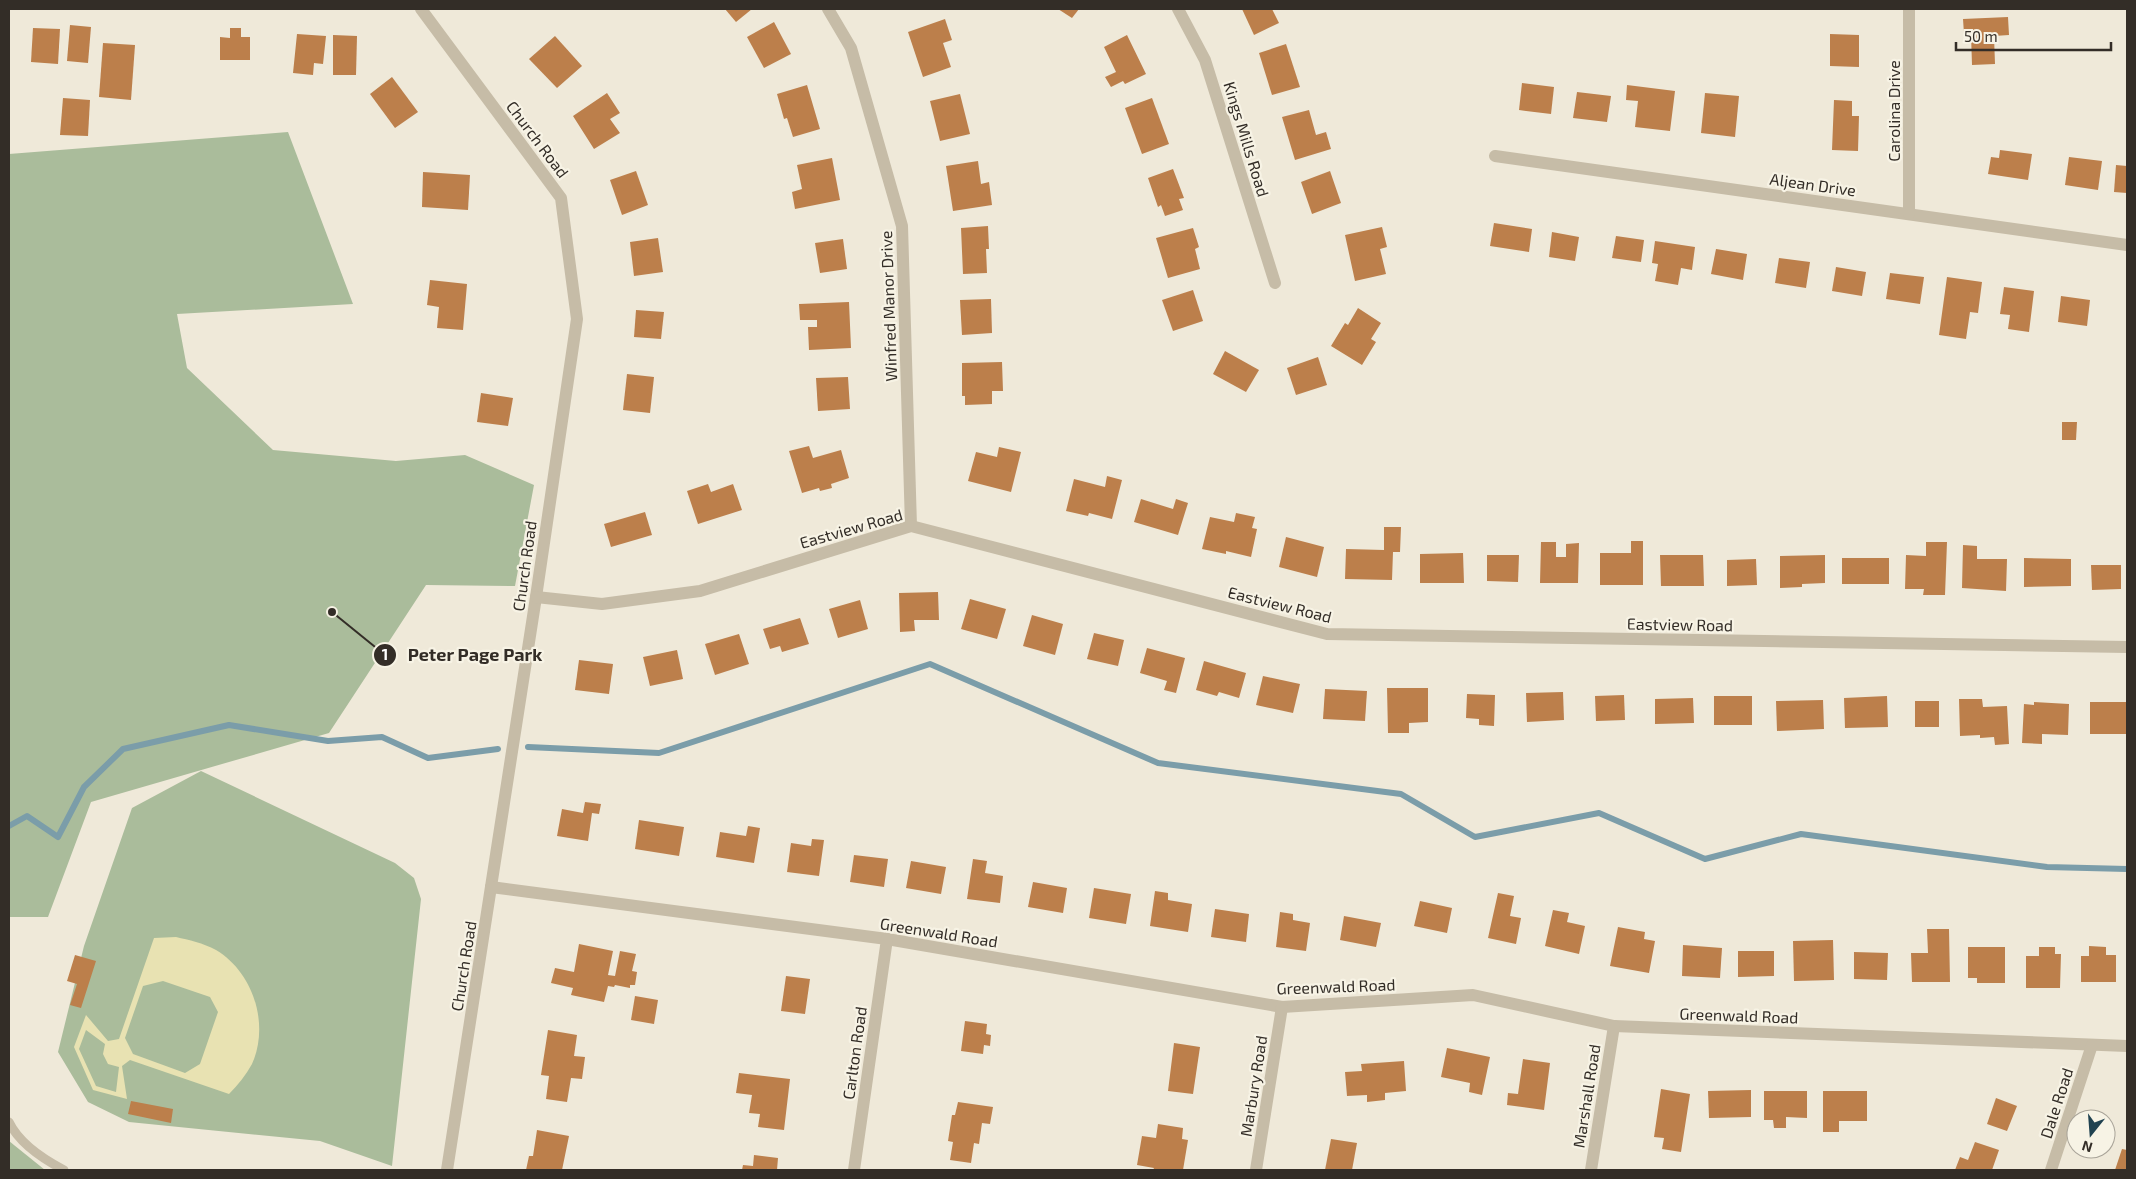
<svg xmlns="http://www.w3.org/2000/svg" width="2136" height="1179" font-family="'Exo 2',sans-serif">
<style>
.green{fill:#aabc9b}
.sand{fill:#e8e2b2;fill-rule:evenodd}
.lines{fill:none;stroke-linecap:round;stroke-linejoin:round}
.stream{stroke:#7b9da9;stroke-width:6}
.building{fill:#bc7f4b}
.service{stroke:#c6bca7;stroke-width:9}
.minor{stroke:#c6bca7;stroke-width:12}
.labels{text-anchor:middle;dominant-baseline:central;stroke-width:4.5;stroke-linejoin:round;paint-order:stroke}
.street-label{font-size:16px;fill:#332d27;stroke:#f7f3e5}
.leader{fill:none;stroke:#332d27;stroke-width:2}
.callout-dot{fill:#332d27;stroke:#f7f3e5;stroke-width:2}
.mark-label{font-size:15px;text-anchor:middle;font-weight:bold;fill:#fff}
.callout-label{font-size:18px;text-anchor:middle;font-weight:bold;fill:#332d27;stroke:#f7f3e5;stroke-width:4.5;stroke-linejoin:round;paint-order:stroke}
</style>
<rect width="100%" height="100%" fill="#efe9d9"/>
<g class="green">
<path d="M 288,132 L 353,304 L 177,314 L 187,368 L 273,450 L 396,461 L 465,455 L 534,485 L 515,586 L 426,585 L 329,733 L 91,802 L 48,917 L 9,917 L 9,154 Z"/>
<path d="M 201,771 L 395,863 L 414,878 L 421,899 L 392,1166 L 320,1141 L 129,1122 L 88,1102 L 58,1052 L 84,946 L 132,808 Z"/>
<path d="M 9,1141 L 45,1170 L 9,1170 Z"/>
</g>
<path class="sand" d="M 176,937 C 189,940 203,943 216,950 C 253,972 270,1024 252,1064 C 246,1075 238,1085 229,1094 L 130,1060 L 122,1066 L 127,1099 L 93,1090 L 74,1047 L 86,1015 L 108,1041 L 119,1039 L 154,938 ZM 163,981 L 210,997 L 218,1012 L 200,1064 L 185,1073 L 133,1054 L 125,1038 L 143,986 ZM 86,1030 L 105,1044 L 103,1054 L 108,1064 L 119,1067 L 116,1092 L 96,1086 L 79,1049 Z"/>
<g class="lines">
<g class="stream">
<path d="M 528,747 L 659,753 L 930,664 L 1158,763 L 1401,794 L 1475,837 L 1599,813 L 1705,859 L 1801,834 L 2047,867 L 2127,869"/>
<path d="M 9,826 L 27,816 L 58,837 L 84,787 L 123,749 L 229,725 L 328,741 L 382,737 L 428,758 L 498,749"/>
</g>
</g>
<g class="building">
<path d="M 725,9 L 752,9 L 736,22 Z"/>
<path d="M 1058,9 L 1079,9 L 1072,18 Z"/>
<path d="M 1242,9 L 1272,9 L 1279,23 L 1254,35 Z"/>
<path d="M 2008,17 L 2009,35 L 1994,36 L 1995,64 L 1972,65 L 1971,34 L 1964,34 L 1963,19 Z"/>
<path d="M 945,19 L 952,40 L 943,43 L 951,67 L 923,77 L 908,32 Z"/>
<path d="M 774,22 L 791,54 L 764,68 L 747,37 Z"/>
<path d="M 70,25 L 91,27 L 88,63 L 67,61 Z"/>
<path d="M 33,28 L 60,29 L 58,64 L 31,62 Z"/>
<path d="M 230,28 L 241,28 L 241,37 L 250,37 L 250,60 L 220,60 L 220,37 L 230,38 Z"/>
<path d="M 297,34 L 326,36 L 323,64 L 314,63 L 313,75 L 293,73 Z"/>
<path d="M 1830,34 L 1859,35 L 1859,67 L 1830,66 Z"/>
<path d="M 333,35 L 357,36 L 356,75 L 333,75 Z"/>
<path d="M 1127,35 L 1146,74 L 1125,84 L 1123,81 L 1111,87 L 1105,77 L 1116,72 L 1104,47 Z"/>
<path d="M 555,36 L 582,66 L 557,88 L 529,59 Z"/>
<path d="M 103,43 L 135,45 L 131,100 L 99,97 Z"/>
<path d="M 1286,44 L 1300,87 L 1272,95 L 1259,53 Z"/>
<path d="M 392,77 L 418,112 L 395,128 L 370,94 Z"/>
<path d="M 1522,83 L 1554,87 L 1551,114 L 1519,110 Z"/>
<path d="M 807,85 L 820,129 L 793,137 L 787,118 L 784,119 L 777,94 Z"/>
<path d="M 1627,85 L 1675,91 L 1670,131 L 1635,127 L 1638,101 L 1626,100 Z"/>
<path d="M 1577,92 L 1611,96 L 1607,122 L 1573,118 Z"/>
<path d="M 607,93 L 620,113 L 610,119 L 620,133 L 594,149 L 573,116 Z"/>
<path d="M 1705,93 L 1739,96 L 1735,137 L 1701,133 Z"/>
<path d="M 960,94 L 970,134 L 940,141 L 930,101 Z"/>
<path d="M 63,98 L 90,100 L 88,136 L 60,135 Z"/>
<path d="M 1152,98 L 1169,144 L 1142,154 L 1125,108 Z"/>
<path d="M 1834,100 L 1852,101 L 1852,116 L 1859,116 L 1858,151 L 1832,150 Z"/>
<path d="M 1309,110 L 1316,135 L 1326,132 L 1331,149 L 1295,160 L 1282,117 Z"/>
<path d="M 2000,150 L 2032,154 L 2028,180 L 1988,174 L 1991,157 L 1999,158 Z"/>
<path d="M 2069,157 L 2102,161 L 2098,190 L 2065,185 Z"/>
<path d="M 832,158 L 840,200 L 795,209 L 792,192 L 802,189 L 797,165 Z"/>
<path d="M 978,161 L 981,184 L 989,182 L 992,205 L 953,211 L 946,166 Z"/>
<path d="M 2116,165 L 2127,166 L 2127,193 L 2114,192 Z"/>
<path d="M 1173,169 L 1184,198 L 1179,199 L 1183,210 L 1165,216 L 1161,205 L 1158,207 L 1148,178 Z"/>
<path d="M 636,171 L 648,205 L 622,215 L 610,180 Z"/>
<path d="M 1330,171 L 1341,203 L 1312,214 L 1301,182 Z"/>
<path d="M 423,172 L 470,175 L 468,210 L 422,207 Z"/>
<path d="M 1494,223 L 1532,229 L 1529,252 L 1490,246 Z"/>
<path d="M 988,226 L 989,249 L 986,249 L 987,273 L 963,274 L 961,228 Z"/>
<path d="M 1382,227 L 1387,247 L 1380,249 L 1386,274 L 1355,281 L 1345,235 Z"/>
<path d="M 1193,228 L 1199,247 L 1195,249 L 1200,269 L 1168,278 L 1156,238 Z"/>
<path d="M 1552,232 L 1579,237 L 1575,261 L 1549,257 Z"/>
<path d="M 1616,236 L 1644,240 L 1641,262 L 1612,258 Z"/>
<path d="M 658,238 L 663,272 L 634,276 L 630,242 Z"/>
<path d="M 843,239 L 847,269 L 820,273 L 815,243 Z"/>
<path d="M 1655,241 L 1695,247 L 1692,270 L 1681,268 L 1678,285 L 1655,281 L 1658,264 L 1652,263 Z"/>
<path d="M 1716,249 L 1747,254 L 1743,280 L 1711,274 Z"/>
<path d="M 1779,258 L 1810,262 L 1806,288 L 1775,283 Z"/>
<path d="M 1836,267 L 1866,272 L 1862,296 L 1832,291 Z"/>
<path d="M 1890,273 L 1924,277 L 1920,304 L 1886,299 Z"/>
<path d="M 1947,277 L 1982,282 L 1978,313 L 1970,312 L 1966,339 L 1939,335 Z"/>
<path d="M 430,280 L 467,284 L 463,330 L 437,328 L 439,307 L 427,305 Z"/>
<path d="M 2004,287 L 2034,291 L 2029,332 L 2008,329 L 2010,315 L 2000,314 Z"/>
<path d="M 1193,290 L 1203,321 L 1173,331 L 1162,300 Z"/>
<path d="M 2061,296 L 2090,300 L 2087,326 L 2058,322 Z"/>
<path d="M 991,299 L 992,333 L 962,335 L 960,300 Z"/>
<path d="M 849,302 L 851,348 L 809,350 L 808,327 L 817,327 L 817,320 L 800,320 L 799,304 Z"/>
<path d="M 1358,308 L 1381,323 L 1371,339 L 1376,342 L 1362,365 L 1331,346 L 1345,323 L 1348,325 Z"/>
<path d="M 636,310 L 664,312 L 661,339 L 634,337 Z"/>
<path d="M 1225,351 L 1259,370 L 1246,392 L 1213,374 Z"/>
<path d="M 1318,357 L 1327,385 L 1296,395 L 1287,368 Z"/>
<path d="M 1002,362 L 1003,391 L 992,391 L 992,404 L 965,405 L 965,396 L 962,396 L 962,363 Z"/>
<path d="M 627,374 L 654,377 L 650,413 L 623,410 Z"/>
<path d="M 848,377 L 850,409 L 818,411 L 816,378 Z"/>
<path d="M 481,393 L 513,398 L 508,426 L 477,422 Z"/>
<path d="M 2062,422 L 2077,422 L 2076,440 L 2062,440 Z"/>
<path d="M 809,446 L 813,458 L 841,450 L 849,478 L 831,484 L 832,488 L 820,491 L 819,488 L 802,493 L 789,451 Z"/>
<path d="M 999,447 L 1021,452 L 1011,492 L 968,481 L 976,452 L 997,457 Z"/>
<path d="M 1107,476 L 1122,480 L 1112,519 L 1089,513 L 1088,516 L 1066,511 L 1074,479 L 1105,487 Z"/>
<path d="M 708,484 L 711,492 L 733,484 L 742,510 L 698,524 L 687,491 Z"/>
<path d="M 1141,499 L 1173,509 L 1176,499 L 1188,503 L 1178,535 L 1134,522 Z"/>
<path d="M 645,512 L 652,535 L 611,547 L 604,524 Z"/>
<path d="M 1236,513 L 1255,517 L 1252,528 L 1257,529 L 1251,557 L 1226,551 L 1226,554 L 1202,549 L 1210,517 L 1234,522 Z"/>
<path d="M 1384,527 L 1401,527 L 1400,552 L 1393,552 L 1392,580 L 1345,579 L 1346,549 L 1384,550 Z"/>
<path d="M 1286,537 L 1324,547 L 1317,577 L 1279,567 Z"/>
<path d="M 1631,541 L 1643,541 L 1643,585 L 1600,585 L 1600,553 L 1631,553 Z"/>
<path d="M 1541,542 L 1556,542 L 1556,557 L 1566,557 L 1566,544 L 1579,543 L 1578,583 L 1540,583 Z"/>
<path d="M 1926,542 L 1947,542 L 1945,595 L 1923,595 L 1924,589 L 1905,589 L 1906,555 L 1926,556 Z"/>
<path d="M 1963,545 L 1977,546 L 1977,559 L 2007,559 L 2006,591 L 1962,588 Z"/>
<path d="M 1463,553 L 1464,583 L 1420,583 L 1420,554 Z"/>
<path d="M 1487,555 L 1519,555 L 1518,582 L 1487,581 Z"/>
<path d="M 1660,555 L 1703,555 L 1704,586 L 1661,586 Z"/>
<path d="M 1825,555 L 1825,583 L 1802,584 L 1802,587 L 1780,588 L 1780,556 Z"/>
<rect x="1842" y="558" width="47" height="26"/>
<path d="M 2024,558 L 2071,559 L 2071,586 L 2024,587 Z"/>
<path d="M 1756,559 L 1757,585 L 1727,586 L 1727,560 Z"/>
<path d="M 2091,565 L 2121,565 L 2121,589 L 2092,590 Z"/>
<path d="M 938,592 L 939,620 L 914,620 L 915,631 L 900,632 L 899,593 Z"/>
<path d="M 970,599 L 1006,609 L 997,639 L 961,629 Z"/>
<path d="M 860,600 L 868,629 L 838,638 L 829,609 Z"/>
<path d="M 1032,615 L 1063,624 L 1055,655 L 1023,646 Z"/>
<path d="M 800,618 L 809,644 L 782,652 L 780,646 L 770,649 L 763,629 Z"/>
<path d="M 1094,633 L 1124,640 L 1118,666 L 1087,659 Z"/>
<path d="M 739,634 L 749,664 L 715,675 L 705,644 Z"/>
<path d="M 1147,648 L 1185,658 L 1176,693 L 1164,690 L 1167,681 L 1140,673 Z"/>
<path d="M 677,650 L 683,679 L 650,686 L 643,657 Z"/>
<path d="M 579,660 L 613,664 L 609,694 L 575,690 Z"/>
<path d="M 1204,661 L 1246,673 L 1239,698 L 1219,692 L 1217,696 L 1196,690 Z"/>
<path d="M 1263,676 L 1300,684 L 1293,713 L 1256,705 Z"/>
<path d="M 1387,688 L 1428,688 L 1428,722 L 1409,723 L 1409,733 L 1388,733 Z"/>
<path d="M 1325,689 L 1367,691 L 1365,721 L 1323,719 Z"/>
<path d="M 1563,692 L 1564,720 L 1527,722 L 1526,693 Z"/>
<path d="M 1467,694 L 1495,695 L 1494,726 L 1479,725 L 1479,719 L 1466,718 Z"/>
<path d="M 1624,695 L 1625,720 L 1596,721 L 1595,696 Z"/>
<rect x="1714" y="696" width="38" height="29"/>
<path d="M 1887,696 L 1888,727 L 1845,728 L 1844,698 Z"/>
<path d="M 1693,698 L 1694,723 L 1655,724 L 1655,699 Z"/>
<path d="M 1959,699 L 1982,699 L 1983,707 L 2007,706 L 2009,744 L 1995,745 L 1994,737 L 1980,738 L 1980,735 L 1960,736 Z"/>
<path d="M 1823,700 L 1824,729 L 1777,731 L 1776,701 Z"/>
<rect x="1915" y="701" width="24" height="26"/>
<path d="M 2034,702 L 2069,704 L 2068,735 L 2042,734 L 2042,744 L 2022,743 L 2024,704 L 2034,705 Z"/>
<rect x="2090" y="702" width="37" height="32"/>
<path d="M 585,802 L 601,804 L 599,814 L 592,813 L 588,841 L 557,836 L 562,809 L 583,813 Z"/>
<path d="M 639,820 L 684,827 L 679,856 L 635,849 Z"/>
<path d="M 748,826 L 760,828 L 754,863 L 716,857 L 720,832 L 746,836 Z"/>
<path d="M 812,839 L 824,840 L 819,876 L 787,872 L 791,843 L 811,846 Z"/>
<path d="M 854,855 L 888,859 L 884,887 L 850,882 Z"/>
<path d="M 973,859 L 987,861 L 985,873 L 1003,876 L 1000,903 L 967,899 Z"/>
<path d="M 911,861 L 946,867 L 941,894 L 906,888 Z"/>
<path d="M 1033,882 L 1067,888 L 1063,913 L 1028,907 Z"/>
<path d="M 1094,888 L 1131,894 L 1126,924 L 1089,918 Z"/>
<path d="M 1155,891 L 1168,893 L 1168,900 L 1192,904 L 1188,932 L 1150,926 Z"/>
<path d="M 1498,893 L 1514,896 L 1510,916 L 1521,918 L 1516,944 L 1488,938 Z"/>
<path d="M 1420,901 L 1452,908 L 1447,933 L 1414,926 Z"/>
<path d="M 1215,909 L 1249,914 L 1246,942 L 1211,937 Z"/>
<path d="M 1553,910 L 1569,913 L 1567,922 L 1585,926 L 1579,954 L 1545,946 Z"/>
<path d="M 1280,912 L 1293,914 L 1293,920 L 1310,923 L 1306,951 L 1276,947 Z"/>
<path d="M 1344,916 L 1381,923 L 1376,947 L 1340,940 Z"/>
<path d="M 1618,927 L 1645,932 L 1644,939 L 1655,941 L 1649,973 L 1610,966 Z"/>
<path d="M 1927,929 L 1949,929 L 1950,982 L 1912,982 L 1911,953 L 1928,953 Z"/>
<path d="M 1833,940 L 1834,980 L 1794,981 L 1793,941 Z"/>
<path d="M 579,944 L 613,951 L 608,975 L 615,976 L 620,951 L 636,954 L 632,971 L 637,972 L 635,985 L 630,985 L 630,988 L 615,985 L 614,987 L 608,986 L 604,1002 L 571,995 L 573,988 L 551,983 L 555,968 L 574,972 Z"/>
<path d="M 1683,945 L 1722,948 L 1720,978 L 1682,976 Z"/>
<path d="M 2089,946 L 2106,947 L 2106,955 L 2116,955 L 2116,982 L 2081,982 L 2081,956 L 2089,956 Z"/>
<path d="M 1968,947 L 2005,947 L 2005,983 L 1977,983 L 1977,978 L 1968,978 Z"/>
<path d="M 2039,947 L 2055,947 L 2055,954 L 2061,954 L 2060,988 L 2026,988 L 2026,956 L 2039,956 Z"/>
<path d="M 1738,951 L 1774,951 L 1774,976 L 1738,977 Z"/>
<path d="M 1854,952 L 1888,953 L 1887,980 L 1854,979 Z"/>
<path d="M 75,955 L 96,961 L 81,1008 L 70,1005 L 77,984 L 67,981 Z"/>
<path d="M 786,976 L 810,979 L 805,1014 L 781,1011 Z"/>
<path d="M 635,996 L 658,1000 L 654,1024 L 631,1020 Z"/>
<path d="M 965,1021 L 987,1024 L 986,1034 L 991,1035 L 990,1046 L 984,1045 L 983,1054 L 961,1051 Z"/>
<path d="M 548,1030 L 577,1035 L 574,1056 L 585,1057 L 582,1079 L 571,1078 L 567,1102 L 546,1099 L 549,1076 L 541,1075 Z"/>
<path d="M 1174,1043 L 1200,1047 L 1193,1094 L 1168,1091 Z"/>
<path d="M 1447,1048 L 1490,1057 L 1482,1095 L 1469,1092 L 1470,1083 L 1441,1077 Z"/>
<path d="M 1523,1059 L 1550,1063 L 1544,1110 L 1507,1105 L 1508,1093 L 1518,1094 Z"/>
<path d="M 1404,1061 L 1406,1091 L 1385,1093 L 1385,1100 L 1367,1102 L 1367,1095 L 1347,1096 L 1345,1072 L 1362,1071 L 1361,1064 Z"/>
<path d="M 739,1073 L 790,1079 L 784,1130 L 758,1127 L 760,1114 L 749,1113 L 752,1095 L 736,1093 Z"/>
<path d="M 1661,1089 L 1690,1094 L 1681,1152 L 1662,1149 L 1664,1138 L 1654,1137 Z"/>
<path d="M 1751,1090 L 1751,1117 L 1709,1118 L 1708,1091 Z"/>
<path d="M 1764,1091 L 1807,1091 L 1807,1118 L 1786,1117 L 1786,1128 L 1774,1128 L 1773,1120 L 1764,1120 Z"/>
<path d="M 1823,1091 L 1867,1091 L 1867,1121 L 1839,1121 L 1839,1132 L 1823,1132 Z"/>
<path d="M 1996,1098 L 2017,1106 L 2007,1131 L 1987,1124 Z"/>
<path d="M 131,1101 L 173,1109 L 171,1123 L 128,1114 Z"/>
<path d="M 958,1102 L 993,1107 L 990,1124 L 982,1123 L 979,1144 L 974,1143 L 971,1163 L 950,1160 L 953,1142 L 948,1141 L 952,1115 L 955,1115 Z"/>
<path d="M 1158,1124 L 1183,1128 L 1182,1139 L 1188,1140 L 1183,1170 L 1153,1170 L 1154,1168 L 1137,1165 L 1142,1136 L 1156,1138 Z"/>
<path d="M 537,1130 L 569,1136 L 562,1170 L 526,1170 L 529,1156 L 533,1156 Z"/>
<path d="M 1331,1139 L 1357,1143 L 1352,1170 L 1325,1170 Z"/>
<path d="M 1975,1142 L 1999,1150 L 1992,1170 L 1955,1170 L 1960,1157 L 1968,1160 Z"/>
<path d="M 2122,1149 L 2127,1150 L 2127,1170 L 2115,1170 Z"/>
<path d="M 754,1155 L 778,1158 L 777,1170 L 742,1170 L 743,1165 L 753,1166 Z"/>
</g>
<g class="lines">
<path class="service" d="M 9,1122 C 19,1143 43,1159 64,1170"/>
<g class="minor">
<path d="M 421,9 L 561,198 L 577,319 L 536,597 L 447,1170"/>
<path d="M 828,9 L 851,48 L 902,226 L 911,526"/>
<path d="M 1178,9 L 1205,60 L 1275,283"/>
<path d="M 1495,156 L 2127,245"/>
<path d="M 1909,214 L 1909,9"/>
<path d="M 536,597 L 602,604 L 700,591 L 911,526 L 1327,634 L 2127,647"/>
<path d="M 491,887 L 887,939 L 1282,1007 L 1473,995 L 1614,1026 L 2127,1046"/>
<path d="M 854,1170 L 887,939"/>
<path d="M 1256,1170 L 1282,1007"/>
<path d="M 1591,1170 L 1614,1026"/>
<path d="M 2051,1170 L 2092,1045"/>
</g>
</g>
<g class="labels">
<g class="street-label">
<text transform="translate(1893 111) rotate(-90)">Carolina Drive</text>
<text transform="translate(538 139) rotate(53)">Church Road</text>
<text transform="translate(1247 139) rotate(73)">Kings Mills Road</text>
<text transform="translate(1813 184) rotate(8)">Aljean Drive</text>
<text transform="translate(888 306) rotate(-92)">Winfred Manor Drive</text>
<text transform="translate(851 528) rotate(-16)">Eastview Road</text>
<text transform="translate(524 566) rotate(-82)">Church Road</text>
<text transform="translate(1280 604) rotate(14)">Eastview Road</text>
<text transform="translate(1680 624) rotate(1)">Eastview Road</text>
<text transform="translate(939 932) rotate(9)">Greenwald Road</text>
<text transform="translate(463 966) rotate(-81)">Church Road</text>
<text transform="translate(1336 986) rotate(-2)">Greenwald Road</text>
<text transform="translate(1739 1015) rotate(2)">Greenwald Road</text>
<text transform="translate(854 1053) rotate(-82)">Carlton Road</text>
<text transform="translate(1253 1086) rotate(-81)">Marbury Road</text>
<text transform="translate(1586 1096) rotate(-81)">Marshall Road</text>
<text transform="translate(2056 1103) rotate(-72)">Dale Road</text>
</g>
</g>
<path class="leader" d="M332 612L385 655"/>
<g class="callout-dot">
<circle cx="332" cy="612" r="5"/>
<circle cx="385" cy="655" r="12"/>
</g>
<g class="mark-label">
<text x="385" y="660">1</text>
</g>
<g class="callout-label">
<text x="475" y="661">Peter Page Park</text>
</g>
<rect width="2136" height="1179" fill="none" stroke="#332d27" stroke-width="20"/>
<g transform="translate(2091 1134) rotate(197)"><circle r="24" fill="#f7f3e5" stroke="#a9a499"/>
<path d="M0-4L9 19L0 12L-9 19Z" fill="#204250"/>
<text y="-8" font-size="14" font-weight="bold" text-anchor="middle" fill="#332d27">N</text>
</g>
<path d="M1956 42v8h155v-8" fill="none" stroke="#332d27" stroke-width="2.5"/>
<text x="1964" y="42" font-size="15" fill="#332d27" stroke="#f7f3e5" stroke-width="4" paint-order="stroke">50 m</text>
</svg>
